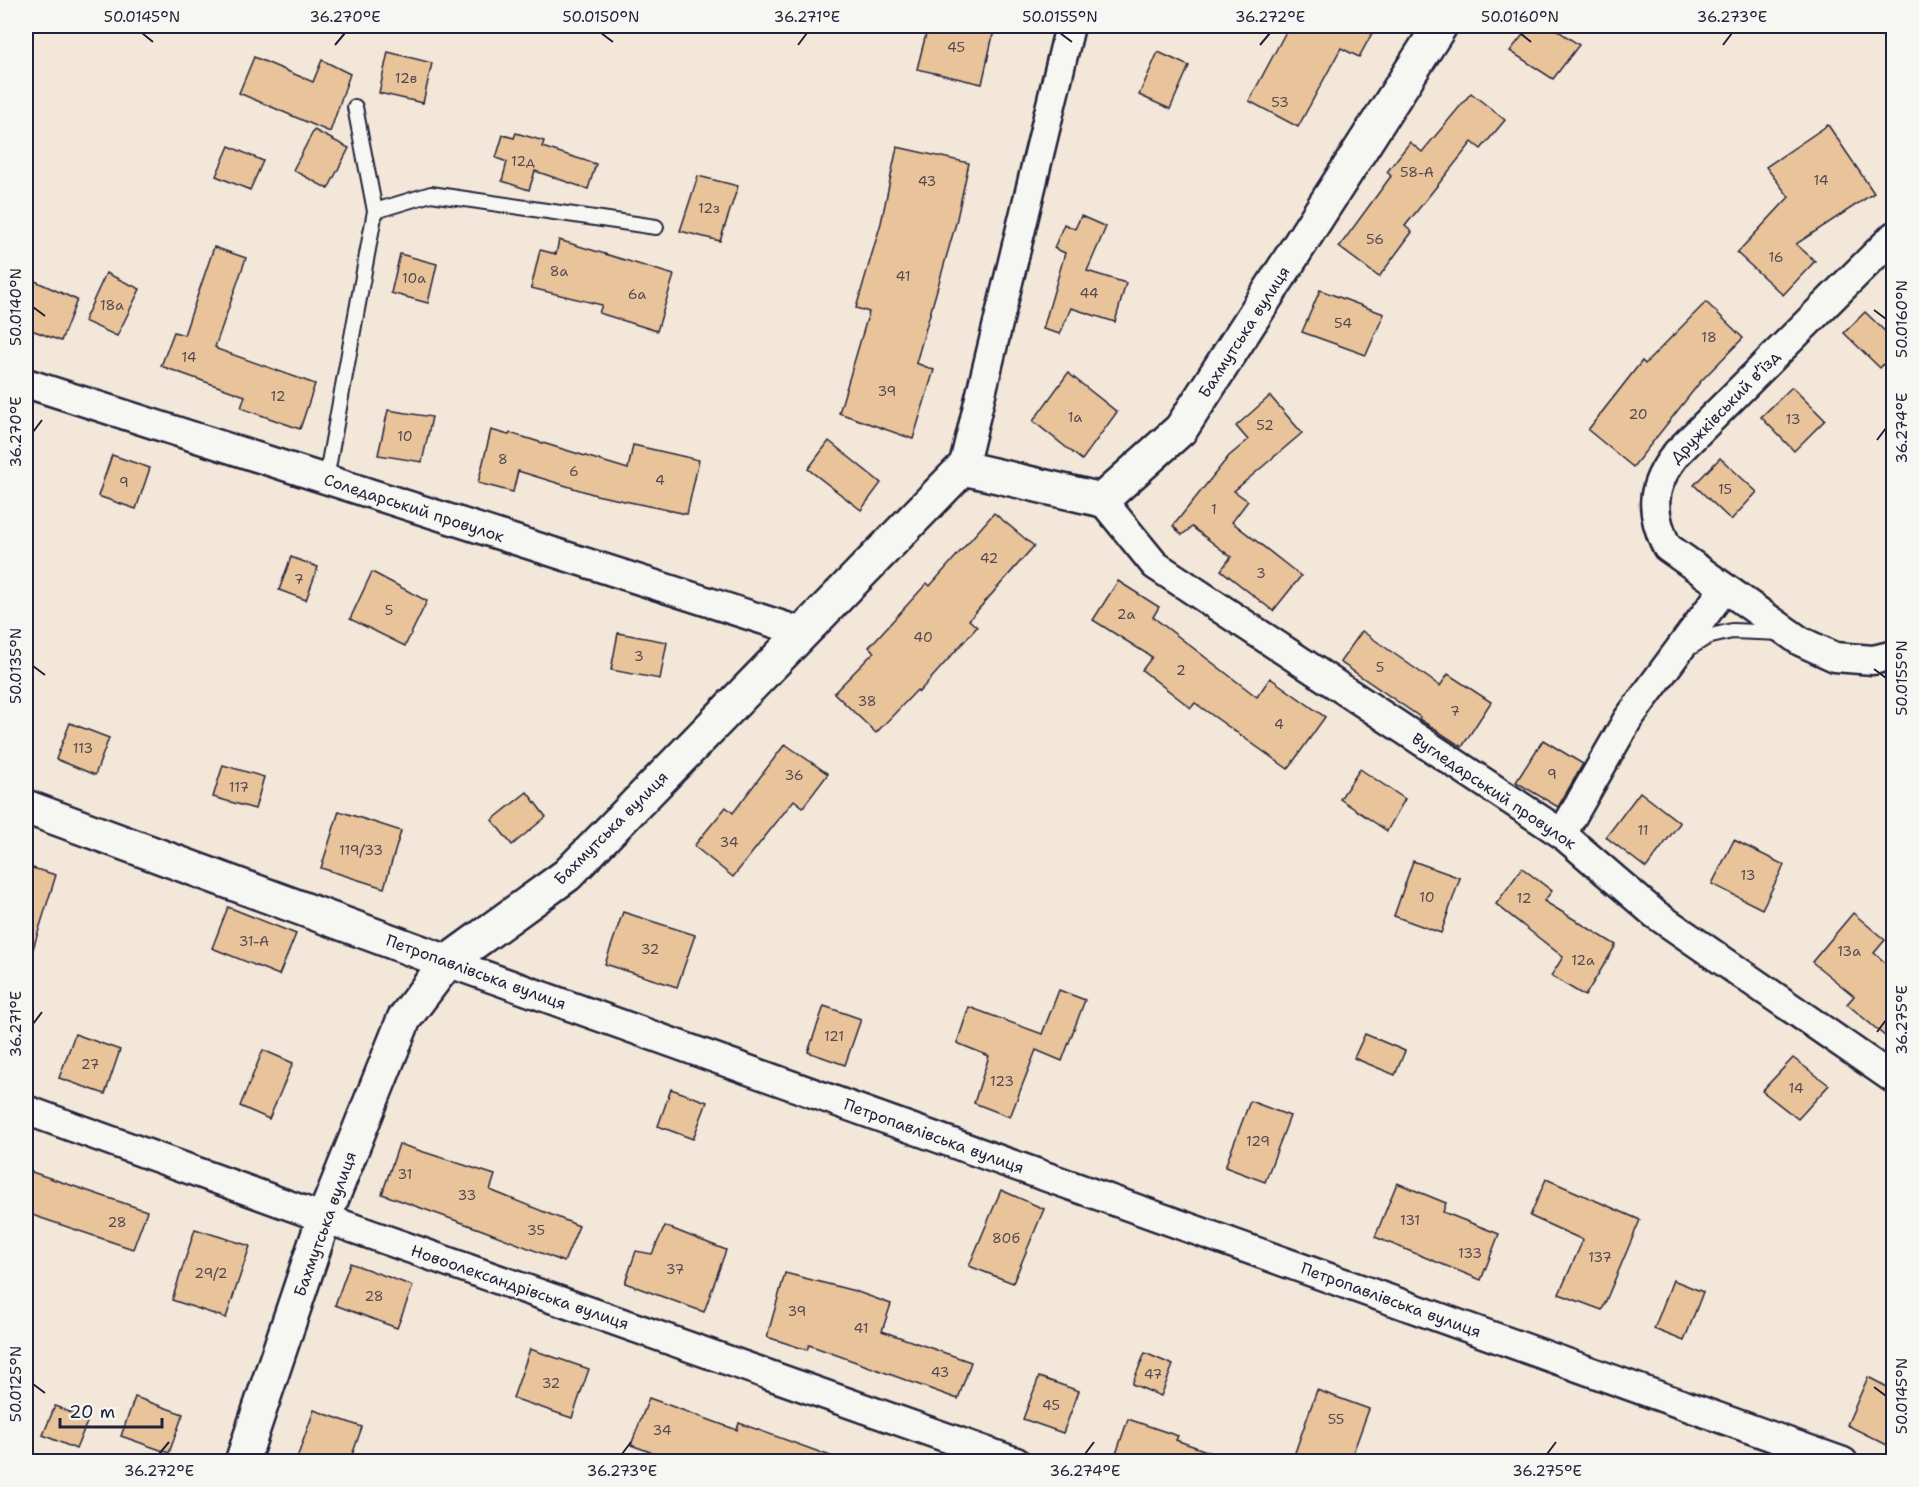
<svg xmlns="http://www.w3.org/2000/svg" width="1919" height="1487" font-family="'Shantell Sans',sans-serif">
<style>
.building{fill:#e9c39a;stroke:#22223b;stroke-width:1.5}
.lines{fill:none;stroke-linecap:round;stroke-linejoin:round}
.service-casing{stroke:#22223b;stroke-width:18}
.minor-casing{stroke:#22223b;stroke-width:33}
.tertiary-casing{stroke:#22223b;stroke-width:38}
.service{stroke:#f6f6f2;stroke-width:14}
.minor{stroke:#f6f6f2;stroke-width:28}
.tertiary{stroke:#f6f6f2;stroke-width:33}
.ticks{fill:none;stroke:#22223b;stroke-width:2}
.labels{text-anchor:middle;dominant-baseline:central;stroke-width:4.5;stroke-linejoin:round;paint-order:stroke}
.number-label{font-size:14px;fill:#544a53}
.street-label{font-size:16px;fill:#22223b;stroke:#f6f6f2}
.neatline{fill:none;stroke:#22223b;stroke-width:2}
.ticks-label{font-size:15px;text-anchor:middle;fill:#22223b}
</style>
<rect width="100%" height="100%" fill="#f2e7d8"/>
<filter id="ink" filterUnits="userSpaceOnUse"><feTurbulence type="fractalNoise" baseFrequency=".0167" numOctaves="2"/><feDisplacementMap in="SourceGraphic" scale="12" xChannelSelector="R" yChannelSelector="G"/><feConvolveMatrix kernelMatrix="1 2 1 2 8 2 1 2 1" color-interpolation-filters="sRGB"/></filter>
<g filter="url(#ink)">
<g class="building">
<path d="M 928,26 L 995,26 L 982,84 L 917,69 Z"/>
<path d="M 1289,26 L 1376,26 L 1359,57 L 1341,48 L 1298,127 L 1249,101 Z"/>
<path d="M 1530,26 L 1551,26 L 1579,45 L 1553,79 L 1510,51 Z"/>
<path d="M 388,52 L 432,63 L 423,103 L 379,93 Z"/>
<path d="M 1158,52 L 1189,66 L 1170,109 L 1139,95 Z"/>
<path d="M 254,57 L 313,82 L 322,60 L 350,74 L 330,132 L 239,93 Z"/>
<path d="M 1471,93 L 1505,120 L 1481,149 L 1472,142 L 1405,226 L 1412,232 L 1379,277 L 1339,247 L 1391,176 L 1387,172 L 1410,142 L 1422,152 Z"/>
<path d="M 1828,125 L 1874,193 L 1796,244 L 1815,261 L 1783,295 L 1737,253 L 1789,197 L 1766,167 Z"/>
<path d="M 314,130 L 349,148 L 328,189 L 293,170 Z"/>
<path d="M 516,133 L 544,141 L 542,147 L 596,164 L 588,189 L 535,171 L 529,190 L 502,181 L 507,162 L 496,158 L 503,135 L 514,138 Z"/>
<path d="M 229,146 L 263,161 L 250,190 L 216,176 Z"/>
<path d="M 897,147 L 969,163 L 956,223 L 916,363 L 934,370 L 913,439 L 839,413 L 869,312 L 856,308 L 881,223 Z"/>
<path d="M 698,176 L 738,186 L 720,241 L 680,231 Z"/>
<path d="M 1081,216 L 1106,227 L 1087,271 L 1126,283 L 1115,322 L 1071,308 L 1060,334 L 1043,329 L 1065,253 L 1054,248 L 1064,224 L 1075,229 Z"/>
<path d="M 559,240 L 674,275 L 657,331 L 599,313 L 602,305 L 531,288 L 540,250 L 556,254 Z"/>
<path d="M 214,247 L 246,258 L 215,347 L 217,348 L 217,349 L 315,384 L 300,429 L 241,408 L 245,396 L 161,366 L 174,332 L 184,335 Z"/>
<path d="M 400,254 L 437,264 L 428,303 L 391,293 Z"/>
<path d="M 106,273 L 140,289 L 117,336 L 84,321 Z"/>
<path d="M 35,281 L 77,300 L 61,341 L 26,328 L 26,306 Z"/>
<path d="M 1320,290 L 1384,314 L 1366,355 L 1302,332 Z"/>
<path d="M 1706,302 L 1743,338 L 1701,381 L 1633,467 L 1588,430 L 1642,361 L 1645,364 Z"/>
<path d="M 1865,312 L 1893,339 L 1893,354 L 1880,368 L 1844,333 Z"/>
<path d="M 1068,373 L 1117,412 L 1082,460 L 1033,421 Z"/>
<path d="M 1792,387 L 1825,420 L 1794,451 L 1761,417 Z"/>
<path d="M 1270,396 L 1302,433 L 1234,491 L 1248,501 L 1232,522 L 1301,576 L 1273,611 L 1221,570 L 1231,557 L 1192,527 L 1182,535 L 1173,526 L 1229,456 L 1248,440 L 1236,426 Z"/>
<path d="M 388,410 L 432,417 L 422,462 L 378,455 Z"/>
<path d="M 491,430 L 509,435 L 510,433 L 628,469 L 633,445 L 699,460 L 687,514 L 596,495 L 518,471 L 513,492 L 478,483 Z"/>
<path d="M 829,441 L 881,483 L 861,510 L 808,469 Z"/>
<path d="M 112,455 L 150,468 L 136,509 L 98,496 Z"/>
<path d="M 1720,458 L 1757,492 L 1731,520 L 1694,485 Z"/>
<path d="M 994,513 L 1034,546 L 969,620 L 977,627 L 919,692 L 917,690 L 876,733 L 834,693 L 874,652 L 869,647 L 927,583 L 930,586 Z"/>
<path d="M 291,557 L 318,567 L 306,600 L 279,590 Z"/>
<path d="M 372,572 L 427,601 L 405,646 L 350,619 Z"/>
<path d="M 1118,581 L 1159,607 L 1153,617 L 1257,697 L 1270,678 L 1325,717 L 1288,769 L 1195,703 L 1191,708 L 1142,670 L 1152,657 L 1093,620 Z"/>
<path d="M 1362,631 L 1440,686 L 1448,674 L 1491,702 L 1462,747 L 1419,719 L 1420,717 L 1340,662 Z"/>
<path d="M 618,633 L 667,642 L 660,679 L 611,670 Z"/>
<path d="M 70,723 L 109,738 L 95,775 L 56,759 Z"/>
<path d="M 1543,740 L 1583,764 L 1558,807 L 1516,782 Z"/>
<path d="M 785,744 L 828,774 L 803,807 L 794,800 L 733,877 L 694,846 L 726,807 L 733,813 Z"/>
<path d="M 223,765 L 264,777 L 255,809 L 213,797 Z"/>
<path d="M 1360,769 L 1405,799 L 1387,831 L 1340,799 Z"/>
<path d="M 527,792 L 546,817 L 512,845 L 492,820 Z"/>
<path d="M 1640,792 L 1680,823 L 1646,868 L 1606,837 Z"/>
<path d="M 339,811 L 401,831 L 384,888 L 321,868 Z"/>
<path d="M 1734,840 L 1784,865 L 1762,909 L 1712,884 Z"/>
<path d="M 1413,861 L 1460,878 L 1441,933 L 1394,916 Z"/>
<path d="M 26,866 L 56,875 L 32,952 L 26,951 Z"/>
<path d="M 1522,868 L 1552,891 L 1544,901 L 1616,945 L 1585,996 L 1551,976 L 1563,957 L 1496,904 Z"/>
<path d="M 228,907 L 296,934 L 279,975 L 212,948 Z"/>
<path d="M 623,912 L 695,935 L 677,987 L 605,964 Z"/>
<path d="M 1853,913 L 1885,940 L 1874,953 L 1893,969 L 1893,1043 L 1847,1004 L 1854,996 L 1812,962 Z"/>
<path d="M 1059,990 L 1085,1000 L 1062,1061 L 1036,1050 L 1010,1117 L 974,1103 L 989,1056 L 957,1043 L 969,1007 L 1042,1034 Z"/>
<path d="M 824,1006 L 861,1019 L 845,1065 L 808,1052 Z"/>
<path d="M 75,1034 L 120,1050 L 105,1094 L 59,1078 Z"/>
<path d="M 1365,1034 L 1405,1051 L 1395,1075 L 1354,1058 Z"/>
<path d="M 263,1050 L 293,1063 L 269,1119 L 240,1106 Z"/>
<path d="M 1793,1058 L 1829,1085 L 1798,1119 L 1762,1091 Z"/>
<path d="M 671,1089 L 707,1102 L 693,1139 L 658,1126 Z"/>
<path d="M 1250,1101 L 1290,1116 L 1265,1182 L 1225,1167 Z"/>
<path d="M 399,1144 L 495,1175 L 490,1190 L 579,1226 L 564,1262 L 485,1231 L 382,1194 Z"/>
<path d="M 26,1170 L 147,1211 L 133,1249 L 26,1213 Z"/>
<path d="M 1546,1179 L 1640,1220 L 1602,1310 L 1559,1294 L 1583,1240 L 1530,1216 Z"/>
<path d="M 1397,1183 L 1446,1203 L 1443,1212 L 1499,1234 L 1481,1280 L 1375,1237 Z"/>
<path d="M 1001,1190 L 1044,1209 L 1013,1283 L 969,1266 Z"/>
<path d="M 665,1226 L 726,1250 L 704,1312 L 625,1283 L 636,1251 L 652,1254 Z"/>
<path d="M 195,1229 L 250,1246 L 226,1318 L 172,1300 Z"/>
<path d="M 350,1263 L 413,1286 L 397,1328 L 335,1305 Z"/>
<path d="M 785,1273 L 855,1291 L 891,1304 L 882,1331 L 971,1362 L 958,1399 L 809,1345 L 807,1350 L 767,1337 Z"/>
<path d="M 1673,1280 L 1703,1292 L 1684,1341 L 1654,1329 Z"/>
<path d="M 530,1349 L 589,1369 L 572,1418 L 513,1398 Z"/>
<path d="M 1145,1353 L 1173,1365 L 1161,1396 L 1132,1384 Z"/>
<path d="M 1039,1377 L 1079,1391 L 1063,1433 L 1023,1419 Z"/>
<path d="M 1868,1377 L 1893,1390 L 1893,1448 L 1847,1425 Z"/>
<path d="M 1317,1390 L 1369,1409 L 1350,1461 L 1292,1461 Z"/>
<path d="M 135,1397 L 183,1414 L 169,1453 L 121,1436 Z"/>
<path d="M 649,1398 L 737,1430 L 739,1423 L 836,1458 L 835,1461 L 675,1461 L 631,1445 Z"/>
<path d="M 55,1406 L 88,1420 L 76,1449 L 43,1435 Z"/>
<path d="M 314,1410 L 362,1427 L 350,1461 L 296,1461 Z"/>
<path d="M 1128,1419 L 1178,1436 L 1176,1440 L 1226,1458 L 1225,1461 L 1136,1461 L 1116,1454 Z"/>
</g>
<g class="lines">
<defs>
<g id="service">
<path d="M 375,211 L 431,194 L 656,227"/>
<path d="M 326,479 L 375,211 L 355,107"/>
<path d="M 1691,647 L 1707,637 L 1732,631 L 1782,633"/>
</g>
<g id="minor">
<path d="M 1894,236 L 1677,453 C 1651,485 1649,510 1667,547 L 1800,641 L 1835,657 L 1873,660 L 1894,655"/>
<path d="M 26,383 L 802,632"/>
<path d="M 963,468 L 1070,26"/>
<path d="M 1102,500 L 1155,565 L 1562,834 L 1655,914 L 1894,1079"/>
<path d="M 1562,834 L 1628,719 L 1724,589"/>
<path d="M 447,962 L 1843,1462"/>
<path d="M 26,1110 L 324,1218 L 1016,1462"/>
</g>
<g id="tertiary">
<path d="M 26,807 L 447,962"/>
<path d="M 242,1462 L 324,1218 L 404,1019 L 447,962 L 567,875 L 963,468 L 1102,500 L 1181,429 L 1440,26"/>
</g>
</defs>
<use href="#service" class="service-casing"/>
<use href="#minor" class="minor-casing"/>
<use href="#tertiary" class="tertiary-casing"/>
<use href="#service" class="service"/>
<use href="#minor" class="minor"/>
<use href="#tertiary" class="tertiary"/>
</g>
</g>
<path class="ticks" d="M 142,33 L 153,42M 601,33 L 613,42M 1060,33 L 1072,42M 1520,33 L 1531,42M 335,45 L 345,33M 798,45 L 807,33M 1260,45 L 1270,33M 1723,45 L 1732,33M 33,307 L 45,316M 1874,310 L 1886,319M 33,432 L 42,420M 1877,440 L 1886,428M 33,666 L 45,675M 1874,669 L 1886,678M 33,1024 L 42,1012M 1877,1032 L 1886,1020M 33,1384 L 45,1393M 1874,1387 L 1886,1396M 159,1454 L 169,1442M 622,1454 L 631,1442M 1085,1454 L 1094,1442M 1547,1454 L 1556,1442"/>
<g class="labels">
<g class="number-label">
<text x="956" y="47">45</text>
<text x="406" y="78">12в</text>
<text x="1280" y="102">53</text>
<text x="523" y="161">12д</text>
<text x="1417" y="172">58-А</text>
<text x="1821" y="180">14</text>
<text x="927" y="181">43</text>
<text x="709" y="208">12з</text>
<text x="1375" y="239">56</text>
<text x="1776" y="257">16</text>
<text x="559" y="271">8а</text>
<text x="903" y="276">41</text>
<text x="414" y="278">10а</text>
<text x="1089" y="293">44</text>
<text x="637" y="294">6а</text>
<text x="112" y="305">18а</text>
<text x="1343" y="323">54</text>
<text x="1709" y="337">18</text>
<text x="189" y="357">14</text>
<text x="887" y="391">39</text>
<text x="278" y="396">12</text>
<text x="1638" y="414">20</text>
<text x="1075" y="417">1а</text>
<text x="1793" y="419">13</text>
<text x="1265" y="425">52</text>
<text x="405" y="436">10</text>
<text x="503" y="459">8</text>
<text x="574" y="471">6</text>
<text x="660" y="480">4</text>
<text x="124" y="482">9</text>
<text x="1725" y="489">15</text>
<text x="1214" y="509">1</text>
<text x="989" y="558">42</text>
<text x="1261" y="573">3</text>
<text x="299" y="579">7</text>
<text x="389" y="610">5</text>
<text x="1126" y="614">2а</text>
<text x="923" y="637">40</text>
<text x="639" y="656">3</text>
<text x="1380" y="667">5</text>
<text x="1181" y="670">2</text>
<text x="867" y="701">38</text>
<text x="1455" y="711">7</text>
<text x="1279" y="724">4</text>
<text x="83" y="748">113</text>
<text x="1552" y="774">9</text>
<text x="794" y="775">36</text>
<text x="239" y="787">117</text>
<text x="1643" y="830">11</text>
<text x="729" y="842">34</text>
<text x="361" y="850">119/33</text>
<text x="1748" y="875">13</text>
<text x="1427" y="897">10</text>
<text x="1524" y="898">12</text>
<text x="254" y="941">31-А</text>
<text x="650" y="949">32</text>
<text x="1849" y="951">13а</text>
<text x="1583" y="960">12а</text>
<text x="834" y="1036">121</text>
<text x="90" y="1064">27</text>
<text x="1002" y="1081">123</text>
<text x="1796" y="1088">14</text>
<text x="1258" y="1141">129</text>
<text x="405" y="1174">31</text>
<text x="467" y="1195">33</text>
<text x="1410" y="1220">131</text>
<text x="117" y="1222">28</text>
<text x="536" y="1230">35</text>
<text x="1006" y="1238">80б</text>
<text x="1470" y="1253">133</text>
<text x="1600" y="1257">137</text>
<text x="675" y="1269">37</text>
<text x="211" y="1273">29/2</text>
<text x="374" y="1296">28</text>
<text x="797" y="1311">39</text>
<text x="861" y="1328">41</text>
<text x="940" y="1372">43</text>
<text x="1153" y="1374">47</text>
<text x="551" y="1383">32</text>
<text x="1051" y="1405">45</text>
<text x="1336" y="1419">55</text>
<text x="662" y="1430">34</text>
</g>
<g class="street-label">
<text transform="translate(1244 332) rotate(-57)">Бахмутська вулиця</text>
<text transform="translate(1725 407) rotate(-46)">Дружківський в’їзд</text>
<text transform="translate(414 508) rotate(18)">Соледарський провулок</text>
<text transform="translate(1494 791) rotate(34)">Вугледарський провулок</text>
<text transform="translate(611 828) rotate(-45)">Бахмутська вулиця</text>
<text transform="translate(476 972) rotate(20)">Петропавлівська вулиця</text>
<text transform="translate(934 1136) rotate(20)">Петропавлівська вулиця</text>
<text transform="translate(325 1224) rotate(-70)">Бахмутська вулиця</text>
<text transform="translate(520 1287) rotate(19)">Новоолександрівська вулиця</text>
<text transform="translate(1391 1300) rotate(20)">Петропавлівська вулиця</text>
</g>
</g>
<rect width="1919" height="1487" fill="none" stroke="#f6f6f2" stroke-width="66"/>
<path d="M60 1418v9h102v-9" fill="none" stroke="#22223b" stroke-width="3"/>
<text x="69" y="1418" font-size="18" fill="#22223b" stroke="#f6f6f2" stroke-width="4.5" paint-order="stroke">20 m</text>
<rect x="33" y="33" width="1853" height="1421" class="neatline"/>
<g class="ticks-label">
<text x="142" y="22">50.0145°N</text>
<text x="345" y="22">36.270°E</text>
<text x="601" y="22">50.0150°N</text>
<text x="807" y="22">36.271°E</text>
<text x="1060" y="22">50.0155°N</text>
<text x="1270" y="22">36.272°E</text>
<text x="1520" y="22">50.0160°N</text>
<text x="1732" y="22">36.273°E</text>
<text transform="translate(16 307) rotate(-90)" y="5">50.0140°N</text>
<text transform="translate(1902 319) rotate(-90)" y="5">50.0160°N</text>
<text transform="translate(1902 428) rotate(-90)" y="5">36.274°E</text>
<text transform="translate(16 432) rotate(-90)" y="5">36.270°E</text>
<text transform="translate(16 666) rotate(-90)" y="5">50.0135°N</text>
<text transform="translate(1902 678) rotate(-90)" y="5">50.0155°N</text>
<text transform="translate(1902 1020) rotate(-90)" y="5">36.275°E</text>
<text transform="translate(16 1024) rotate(-90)" y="5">36.271°E</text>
<text transform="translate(16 1384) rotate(-90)" y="5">50.0125°N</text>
<text transform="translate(1902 1396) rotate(-90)" y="5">50.0145°N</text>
<text x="159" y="1476">36.272°E</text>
<text x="622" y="1476">36.273°E</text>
<text x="1085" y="1476">36.274°E</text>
<text x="1547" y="1476">36.275°E</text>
</g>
</svg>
